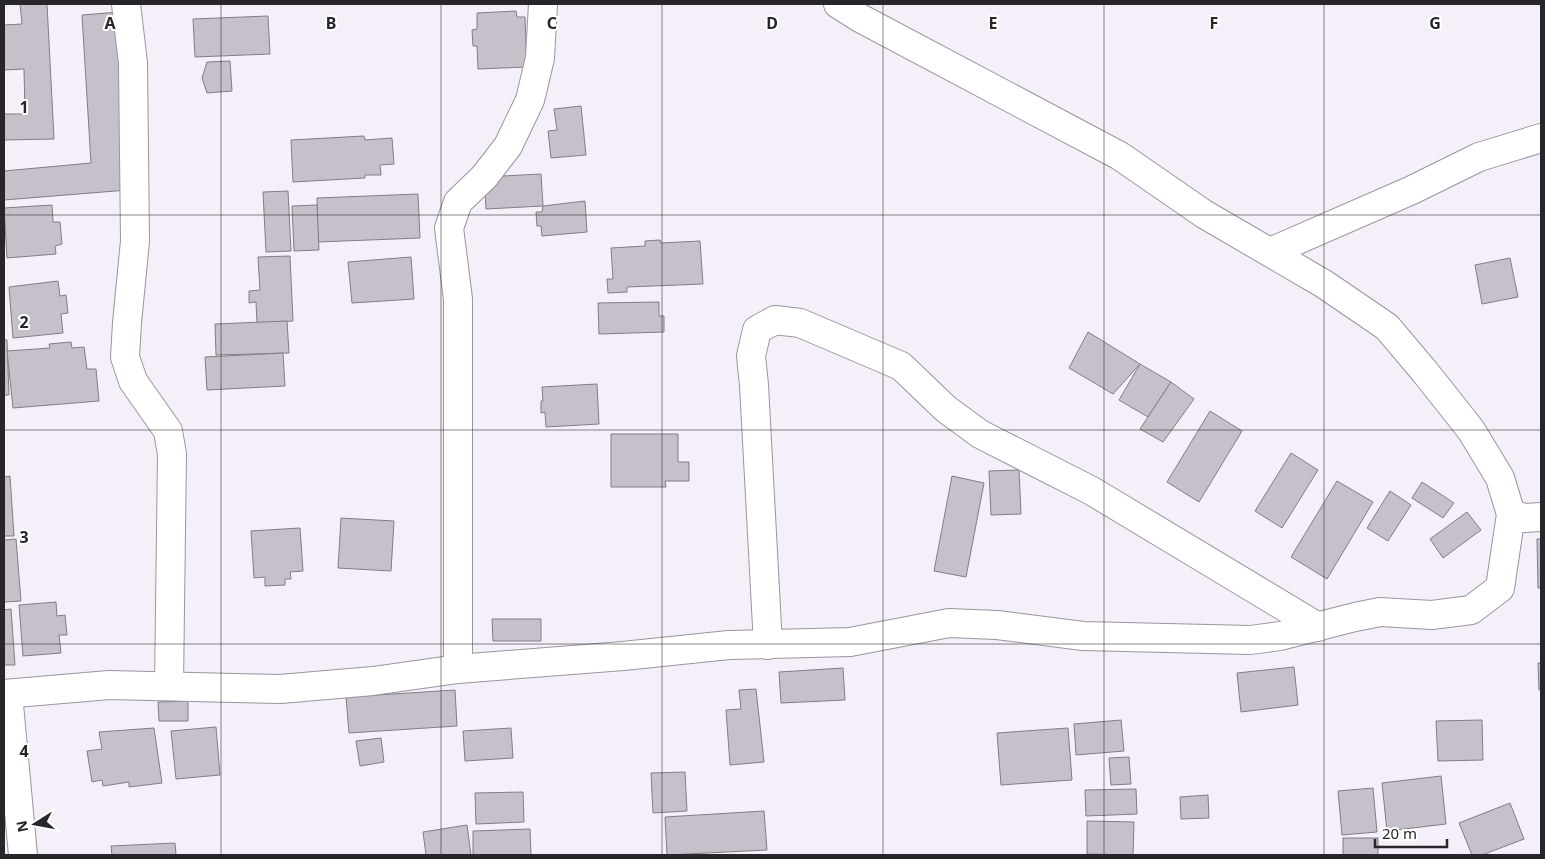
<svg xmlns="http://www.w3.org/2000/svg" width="1545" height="859" font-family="'Noto Sans',sans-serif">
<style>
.building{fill:#c6c0ca;stroke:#827d85}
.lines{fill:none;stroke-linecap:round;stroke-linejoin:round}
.minor-casing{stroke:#9a959e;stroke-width:30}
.minor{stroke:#fff;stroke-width:28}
.grid{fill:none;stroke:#28262a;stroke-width:1;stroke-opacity:0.55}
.grid-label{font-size:16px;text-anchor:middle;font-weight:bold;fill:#28262a;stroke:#fff;stroke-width:4;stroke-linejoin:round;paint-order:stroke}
</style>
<rect width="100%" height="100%" fill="#f4eff8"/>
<g class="building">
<path d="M 20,4 L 47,4 L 54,139 L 4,140 L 4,114 L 25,114 L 24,69 L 4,70 L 4,25 L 22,24 Z"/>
<path d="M 516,11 L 517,17 L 525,17 L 527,67 L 478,69 L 477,46 L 473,46 L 472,30 L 477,29 L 477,13 Z"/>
<path d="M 119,12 L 128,190 L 4,200 L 4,171 L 91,163 L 82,15 Z"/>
<path d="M 268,16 L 270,54 L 195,57 L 193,19 Z"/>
<path d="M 230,61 L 232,91 L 207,93 L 202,78 L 207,62 Z"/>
<path d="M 581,106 L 586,155 L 551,158 L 548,131 L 557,130 L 554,109 Z"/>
<path d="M 364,136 L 365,140 L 392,138 L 394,164 L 380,165 L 381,175 L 365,175 L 365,178 L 293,182 L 291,140 Z"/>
<path d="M 541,174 L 543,206 L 486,209 L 484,177 Z"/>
<path d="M 288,191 L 291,251 L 266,252 L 263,192 Z"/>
<path d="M 418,194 L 420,238 L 318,242 L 317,198 Z"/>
<path d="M 585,201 L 587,232 L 542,236 L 541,226 L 537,226 L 536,212 L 542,212 L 543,206 Z"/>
<path d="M 52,205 L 53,222 L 60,222 L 62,244 L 55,246 L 56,254 L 7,258 L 4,208 Z"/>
<path d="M 317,205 L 319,250 L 294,251 L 292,206 Z"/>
<path d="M 660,240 L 661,243 L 700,241 L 703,284 L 627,287 L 627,292 L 608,293 L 607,279 L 613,279 L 611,248 L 645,246 L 645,241 Z"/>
<path d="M 290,256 L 293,321 L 257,323 L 256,302 L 249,303 L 249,291 L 260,290 L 258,257 Z"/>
<path d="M 411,257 L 414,299 L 352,303 L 348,262 Z"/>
<path d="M 1510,258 L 1518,297 L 1482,304 L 1475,265 Z"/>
<path d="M 58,281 L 60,296 L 66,295 L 68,313 L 61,314 L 63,333 L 13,338 L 9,287 Z"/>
<path d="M 659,302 L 659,316 L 664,316 L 664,332 L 599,334 L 598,303 Z"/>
<path d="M 287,321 L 289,353 L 216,355 L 215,324 Z"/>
<path d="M 1088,332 L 1140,364 L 1113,394 L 1069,368 Z"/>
<path d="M 4,340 L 7,340 L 9,395 L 4,395 Z"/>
<path d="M 71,342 L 72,348 L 84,347 L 87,369 L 96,369 L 99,401 L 13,408 L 7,351 L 50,348 L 49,344 Z"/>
<path d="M 283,353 L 285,386 L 207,390 L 205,357 Z"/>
<path d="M 1140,364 L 1171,382 L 1148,417 L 1119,400 Z"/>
<path d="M 1171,382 L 1194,399 L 1163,442 L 1140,429 Z"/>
<path d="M 597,384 L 599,424 L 546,427 L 545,412 L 541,413 L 541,401 L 543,401 L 542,387 Z"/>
<path d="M 1210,411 L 1242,431 L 1199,502 L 1167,482 Z"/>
<path d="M 611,434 L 678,434 L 678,462 L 689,462 L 689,481 L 665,481 L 666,487 L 611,487 Z"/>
<path d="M 1291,453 L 1318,470 L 1282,528 L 1255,511 Z"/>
<path d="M 1019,470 L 1021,514 L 991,515 L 989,471 Z"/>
<path d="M 10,476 L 14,536 L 4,536 L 4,477 Z"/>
<path d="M 952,476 L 984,483 L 966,577 L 934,571 Z"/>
<path d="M 1337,481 L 1373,502 L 1327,579 L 1291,557 Z"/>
<path d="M 1422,482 L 1454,503 L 1443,518 L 1412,498 Z"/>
<path d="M 1390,491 L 1411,505 L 1388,541 L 1367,528 Z"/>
<path d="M 1467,512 L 1481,530 L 1443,558 L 1430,539 Z"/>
<path d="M 341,518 L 394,521 L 391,571 L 338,568 Z"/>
<path d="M 300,528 L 303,571 L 290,572 L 291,579 L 285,579 L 285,585 L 265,586 L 265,577 L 254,578 L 251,531 Z"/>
<path d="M 16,539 L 21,601 L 4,602 L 4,540 Z"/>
<path d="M 1537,539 L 1541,539 L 1541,588 L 1538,588 Z"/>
<path d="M 56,602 L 57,616 L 65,615 L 67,635 L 59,635 L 61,653 L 23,656 L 19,605 Z"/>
<path d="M 11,609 L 15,665 L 4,665 L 4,610 Z"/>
<path d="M 492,619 L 541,619 L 541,641 L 493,641 Z"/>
<path d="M 1538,663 L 1541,663 L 1541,689 L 1539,690 Z"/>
<path d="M 1294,667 L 1298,705 L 1241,712 L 1237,673 Z"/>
<path d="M 843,668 L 845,700 L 781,703 L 779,672 Z"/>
<path d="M 756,689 L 764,762 L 730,765 L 726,710 L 741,709 L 739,690 Z"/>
<path d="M 455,690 L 457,726 L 349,733 L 346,697 Z"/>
<path d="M 188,701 L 188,721 L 159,721 L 158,702 Z"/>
<path d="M 1121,720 L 1124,751 L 1076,755 L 1074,724 Z"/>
<path d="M 1482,720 L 1483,760 L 1438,761 L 1436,721 Z"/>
<path d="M 216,727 L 220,775 L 176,779 L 171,731 Z"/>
<path d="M 154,728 L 162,783 L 129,787 L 129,782 L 103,786 L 102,780 L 92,782 L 87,751 L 102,749 L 99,732 Z"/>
<path d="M 511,728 L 513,758 L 465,761 L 463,731 Z"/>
<path d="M 1068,728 L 1072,780 L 1001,785 L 997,733 Z"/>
<path d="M 381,738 L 384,762 L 360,766 L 356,741 Z"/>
<path d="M 1129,757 L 1131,784 L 1111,785 L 1109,758 Z"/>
<path d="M 685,772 L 687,811 L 653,813 L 651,773 Z"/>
<path d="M 1441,776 L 1446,824 L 1387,831 L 1382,783 Z"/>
<path d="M 1373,788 L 1377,832 L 1342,835 L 1338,791 Z"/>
<path d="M 1136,789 L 1137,814 L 1086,816 L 1085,790 Z"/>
<path d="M 523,792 L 524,822 L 476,824 L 475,793 Z"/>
<path d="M 1208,795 L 1209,818 L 1181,819 L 1180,797 Z"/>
<path d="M 1510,803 L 1524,839 L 1482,855 L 1472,855 L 1459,823 Z"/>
<path d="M 764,811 L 767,850 L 667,855 L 665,817 Z"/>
<path d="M 1087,821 L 1134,822 L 1133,855 L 1087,854 Z"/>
<path d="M 467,825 L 471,855 L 426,855 L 423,832 Z"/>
<path d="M 530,829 L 531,855 L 473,855 L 473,831 Z"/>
<rect x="1343" y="838" width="35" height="17"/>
<path d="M 175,843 L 176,855 L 112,855 L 111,846 Z"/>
</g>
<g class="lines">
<defs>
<g id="minor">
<path d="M 126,4 L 133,63 L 135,241 L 127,323 L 125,357 L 133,381 L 168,431 L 172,454 L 169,686"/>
<path d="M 1270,252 L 1412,190 L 1479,157 L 1541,138"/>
<path d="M 1511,514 L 1524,518 L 1541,517"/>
<path d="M 768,645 L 754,385 L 751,356 L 757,330 L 775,320 L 800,323 L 901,366 L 946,409 L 980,434 L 1092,491 L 1318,627"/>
<path d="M 458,669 L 458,299 L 449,228 L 458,202 L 484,177 L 508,146 L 530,100 L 540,58 L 543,4"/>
<path d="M 4,694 L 109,685 L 280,689 L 373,681 L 458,669 L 623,656 L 729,645 L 850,642 L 949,623 L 997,625 L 1083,636 L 1250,640 L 1280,636 L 1355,617 L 1380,612 L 1432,615 L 1471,610 L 1500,588 L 1511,514 L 1500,478 L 1471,430 L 1425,372 L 1387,327 L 1324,284 L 1204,214 L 1120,156 L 860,18 L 838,4"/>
<path d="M 8,694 L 23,855"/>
</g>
</defs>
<use href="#minor" class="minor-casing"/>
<use href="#minor" class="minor"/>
</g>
<path class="grid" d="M 221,4 L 221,855M 441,4 L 441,855M 662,4 L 662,855M 883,4 L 883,855M 1104,4 L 1104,855M 1324,4 L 1324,855M 4,215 L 1541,215M 4,430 L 1541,430M 4,644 L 1541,644"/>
<g class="grid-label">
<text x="110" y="29">A</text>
<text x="331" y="29">B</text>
<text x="552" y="29">C</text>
<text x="772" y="29">D</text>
<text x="993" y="29">E</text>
<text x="1214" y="29">F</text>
<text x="1435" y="29">G</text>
<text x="24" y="113">1</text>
<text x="24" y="328">2</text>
<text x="24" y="543">3</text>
<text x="24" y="757">4</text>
</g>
<rect width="1545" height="859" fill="none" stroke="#28262a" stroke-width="10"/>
<g transform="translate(35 824) rotate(259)" stroke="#ffffff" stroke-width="4" paint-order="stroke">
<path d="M0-4L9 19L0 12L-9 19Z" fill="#28262a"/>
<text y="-8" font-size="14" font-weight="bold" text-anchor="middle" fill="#28262a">N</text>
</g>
<path d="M1375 839v8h72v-8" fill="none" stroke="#28262a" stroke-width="2.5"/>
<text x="1382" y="839" font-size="15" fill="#28262a" stroke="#ffffff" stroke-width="4" paint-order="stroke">20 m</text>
</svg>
